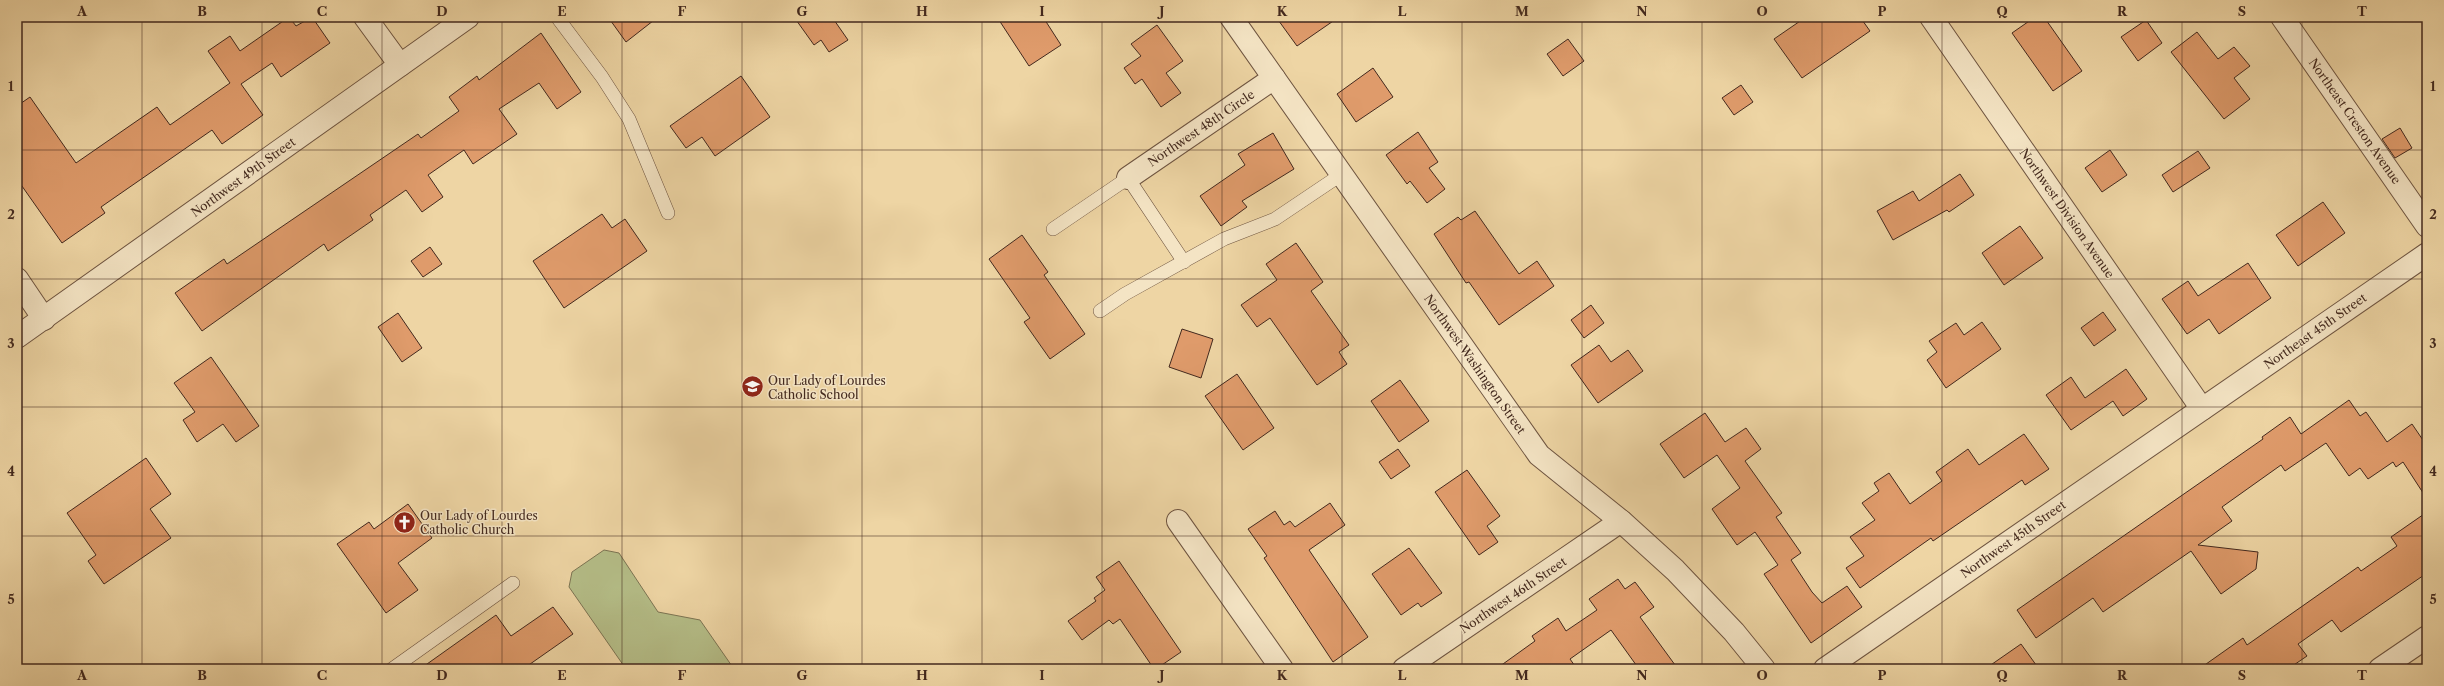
<svg xmlns="http://www.w3.org/2000/svg" width="2444" height="686" font-family="'Libre Caslon Text',serif">
<style>
.green{fill:#b5be88;stroke:#7c7453}
.building{fill:#df9b6b;stroke:#43291e}
.lines{fill:none;stroke-linecap:round;stroke-linejoin:round}
.lane-casing{stroke:#6e5440;stroke-width:14}
.street-casing{stroke:#6e5440;stroke-width:24}
.lane{stroke:#f4e4c4;stroke-width:13}
.street{stroke:#f4e4c4;stroke-width:22}
.grid{fill:none;stroke:#43291e;stroke-width:1;stroke-opacity:0.55}
.labels{text-anchor:middle;dominant-baseline:central;stroke-width:3;stroke-linejoin:round;paint-order:stroke}
.street-label{font-size:12px;fill:#43291e;stroke:#f4e4c4}
.poi-label{font-size:12px;fill:#43291e;stroke:#f4e4c4;text-anchor:start}
.neatline{fill:none;stroke:#43291e;stroke-width:1.5}
.grid-label{font-size:13px;text-anchor:middle;font-weight:bold;fill:#43291e}
</style>
<rect width="100%" height="100%" fill="#eed5a4"/>
<filter id="stains"><feTurbulence type="fractalNoise" baseFrequency=".005" numOctaves="4"/><feColorMatrix values="0 0 0 0 .2 0 0 0 0 .09 0 0 0 0 .02 0 0 0 .5 -.17"/></filter>
<radialGradient id="worn" r=".72"><stop offset=".6" stop-color="#630" stop-opacity="0"/><stop offset="1" stop-color="#630" stop-opacity=".3"/></radialGradient>
<path class="green" d="M 604,550 L 619,553 L 658,612 L 700,620 L 734,669 L 626,669 L 569,587 L 572,572 Z"/>
<g class="building">
<path d="M 289,17 L 296,26 L 312,17 L 330,43 L 281,77 L 272,63 L 241,84 L 263,115 L 222,144 L 212,130 L 101,207 L 105,213 L 62,243 L 17,179 L 17,106 L 30,97 L 76,163 L 157,107 L 170,125 L 230,83 L 208,51 L 230,36 L 240,51 Z"/>
<path d="M 608,17 L 658,17 L 626,42 Z"/>
<path d="M 794,17 L 832,17 L 848,40 L 829,52 L 821,40 L 814,45 Z"/>
<path d="M 997,17 L 1043,17 L 1061,45 L 1029,66 Z"/>
<path d="M 1276,17 L 1339,17 L 1297,46 Z"/>
<path d="M 1806,17 L 1860,17 L 1870,31 L 1802,78 L 1774,39 Z"/>
<path d="M 2035,17 L 2044,17 L 2082,71 L 2053,91 L 2012,33 Z"/>
<path d="M 2146,20 L 2162,43 L 2138,61 L 2121,37 Z"/>
<path d="M 1157,25 L 1183,61 L 1166,73 L 1181,93 L 1161,107 L 1142,79 L 1135,84 L 1124,68 L 1141,56 L 1131,44 Z"/>
<path d="M 2197,32 L 2218,59 L 2234,47 L 2250,66 L 2234,78 L 2250,99 L 2224,119 L 2171,52 Z"/>
<path d="M 541,33 L 581,92 L 557,109 L 539,83 L 499,109 L 517,134 L 473,164 L 464,150 L 428,175 L 443,197 L 422,212 L 406,190 L 370,215 L 373,220 L 328,251 L 324,244 L 202,331 L 175,293 L 224,259 L 227,264 L 418,134 L 421,138 L 459,111 L 449,97 L 477,76 L 479,80 Z"/>
<path d="M 1568,39 L 1584,61 L 1563,76 L 1547,54 Z"/>
<path d="M 1373,68 L 1393,97 L 1356,122 L 1337,94 Z"/>
<path d="M 741,76 L 770,117 L 715,156 L 702,137 L 686,148 L 670,126 Z"/>
<path d="M 1741,85 L 1753,102 L 1734,115 L 1722,98 Z"/>
<path d="M 2400,128 L 2412,148 L 2395,158 L 2382,139 Z"/>
<path d="M 1418,132 L 1438,162 L 1429,168 L 1445,189 L 1427,203 L 1410,181 L 1407,184 L 1386,155 Z"/>
<path d="M 1273,133 L 1294,169 L 1242,201 L 1247,207 L 1221,226 L 1200,196 L 1245,165 L 1238,154 Z"/>
<path d="M 2110,150 L 2127,175 L 2102,192 L 2085,168 Z"/>
<path d="M 2198,151 L 2210,168 L 2173,192 L 2162,175 Z"/>
<path d="M 1960,174 L 1974,195 L 1949,212 L 1947,210 L 1893,240 L 1877,211 L 1913,191 L 1919,201 Z"/>
<path d="M 2323,202 L 2345,233 L 2298,266 L 2276,235 Z"/>
<path d="M 1475,211 L 1519,274 L 1537,261 L 1554,286 L 1499,325 L 1469,282 L 1466,283 L 1434,234 L 1458,217 L 1461,220 Z"/>
<path d="M 602,214 L 612,228 L 625,219 L 647,251 L 564,308 L 533,261 Z"/>
<path d="M 2020,226 L 2043,258 L 2004,285 L 1982,253 Z"/>
<path d="M 1022,235 L 1048,272 L 1044,275 L 1085,334 L 1050,359 L 1024,322 L 1030,318 L 989,259 Z"/>
<path d="M 1296,243 L 1323,282 L 1311,291 L 1349,345 L 1339,352 L 1347,364 L 1317,385 L 1270,318 L 1257,327 L 1241,305 L 1277,280 L 1266,264 Z"/>
<path d="M 430,247 L 442,264 L 423,277 L 411,261 Z"/>
<path d="M 2248,263 L 2271,298 L 2219,334 L 2209,319 L 2187,334 L 2162,299 L 2188,281 L 2198,296 Z"/>
<path d="M 1591,305 L 1604,323 L 1584,338 L 1571,320 Z"/>
<path d="M 2103,312 L 2116,330 L 2094,346 L 2081,328 Z"/>
<path d="M 398,313 L 422,348 L 402,362 L 378,327 Z"/>
<path d="M 1982,322 L 2001,349 L 1946,388 L 1927,360 L 1937,352 L 1929,341 L 1956,323 L 1964,335 Z"/>
<path d="M 1182,329 L 1213,339 L 1201,378 L 1169,367 Z"/>
<path d="M 1599,345 L 1611,362 L 1628,350 L 1643,371 L 1598,403 L 1571,365 Z"/>
<path d="M 211,357 L 259,426 L 236,442 L 223,424 L 197,442 L 183,420 L 195,412 L 174,383 Z"/>
<path d="M 2126,369 L 2147,399 L 2123,416 L 2113,401 L 2071,430 L 2046,395 L 2071,377 L 2085,398 Z"/>
<path d="M 1237,374 L 1274,428 L 1243,450 L 1205,396 Z"/>
<path d="M 1400,380 L 1429,421 L 1399,442 L 1371,401 Z"/>
<path d="M 2349,400 L 2360,416 L 2366,412 L 2387,442 L 2412,424 L 2427,446 L 2427,499 L 2403,462 L 2396,467 L 2393,462 L 2368,479 L 2360,468 L 2349,476 L 2326,443 L 2285,471 L 2281,465 L 2222,507 L 2232,521 L 2198,545 L 2258,552 L 2256,569 L 2221,594 L 2191,551 L 2103,612 L 2093,598 L 2036,638 L 2017,610 L 2263,439 L 2262,437 L 2290,417 L 2301,434 Z"/>
<path d="M 1705,413 L 1725,442 L 1746,428 L 1761,449 L 1745,461 L 1782,513 L 1776,517 L 1801,553 L 1791,560 L 1812,592 L 1822,603 L 1847,586 L 1862,607 L 1811,643 L 1764,574 L 1778,565 L 1755,532 L 1737,545 L 1712,509 L 1740,488 L 1717,455 L 1684,478 L 1660,444 Z"/>
<path d="M 2024,434 L 2049,469 L 2025,485 L 2022,480 L 1933,541 L 1931,538 L 1860,588 L 1846,568 L 1864,556 L 1850,537 L 1875,520 L 1862,503 L 1879,491 L 1874,483 L 1889,473 L 1910,504 L 1942,481 L 1936,472 L 1968,449 L 1979,465 Z"/>
<path d="M 1398,449 L 1410,466 L 1391,479 L 1379,462 Z"/>
<path d="M 146,458 L 171,494 L 150,509 L 171,538 L 104,584 L 88,561 L 96,555 L 67,513 Z"/>
<path d="M 1467,470 L 1500,516 L 1487,526 L 1498,542 L 1479,555 L 1435,492 Z"/>
<path d="M 1330,503 L 1345,525 L 1309,550 L 1368,637 L 1333,662 L 1264,558 L 1267,556 L 1248,529 L 1275,511 L 1284,525 L 1290,521 L 1295,527 Z"/>
<path d="M 408,504 L 432,538 L 398,563 L 418,590 L 386,613 L 337,544 L 369,522 L 374,529 Z"/>
<path d="M 2427,512 L 2427,573 L 2341,632 L 2332,620 L 2298,644 L 2307,656 L 2288,669 L 2199,669 L 2243,638 L 2247,645 L 2358,567 L 2361,571 L 2397,546 L 2391,537 Z"/>
<path d="M 1409,548 L 1442,593 L 1421,607 L 1418,603 L 1401,615 L 1372,574 Z"/>
<path d="M 1119,561 L 1181,652 L 1156,669 L 1154,669 L 1120,619 L 1113,624 L 1109,620 L 1082,640 L 1068,621 L 1096,601 L 1094,598 L 1105,590 L 1096,577 Z"/>
<path d="M 1618,579 L 1625,589 L 1635,582 L 1654,607 L 1640,617 L 1678,669 L 1639,669 L 1611,630 L 1570,659 L 1577,669 L 1496,669 L 1535,641 L 1532,636 L 1558,618 L 1566,631 L 1597,610 L 1589,599 Z"/>
<path d="M 553,607 L 573,634 L 523,669 L 420,669 L 496,615 L 511,636 Z"/>
<path d="M 2021,644 L 2039,669 L 1985,669 Z"/>
</g>
<g class="lines">
<defs>
<g id="lane">
<path d="M 557,17 L 602,77 L 629,119 L 668,213"/>
<path d="M 1053,229 L 1128,178 L 1184,262"/>
<path d="M 1100,311 L 1125,294 L 1224,239 L 1275,219 L 1342,174"/>
<path d="M 392,669 L 513,583"/>
</g>
<g id="street">
<path d="M 365,17 L 400,65"/>
<path d="M 1231,17 L 1539,455 L 1621,521 L 1675,570 L 1734,632 L 1764,669"/>
<path d="M 1931,17 L 2202,409"/>
<path d="M 2282,17 L 2427,226"/>
<path d="M 1128,178 L 1274,78"/>
<path d="M 17,279 L 44,319"/>
<path d="M 17,337 L 468,17"/>
<path d="M 1178,521 L 1282,669"/>
<path d="M 1404,669 L 1621,521"/>
<path d="M 1825,669 L 2427,254"/>
<path d="M 2380,669 L 2427,637"/>
</g>
</defs>
<use href="#lane" class="lane-casing"/>
<use href="#street" class="street-casing"/>
<use href="#lane" class="lane"/>
<use href="#street" class="street"/>
</g>
<path class="grid" d="M 142,17 L 142,669M 262,17 L 262,669M 382,17 L 382,669M 502,17 L 502,669M 622,17 L 622,669M 742,17 L 742,669M 862,17 L 862,669M 982,17 L 982,669M 1102,17 L 1102,669M 1222,17 L 1222,669M 1342,17 L 1342,669M 1462,17 L 1462,669M 1582,17 L 1582,669M 1702,17 L 1702,669M 1822,17 L 1822,669M 1942,17 L 1942,669M 2062,17 L 2062,669M 2182,17 L 2182,669M 2302,17 L 2302,669M 17,150 L 2427,150M 17,279 L 2427,279M 17,407 L 2427,407M 17,536 L 2427,536"/>
<defs>
<symbol id="school-disc" viewBox="-11 -11 22 22"><circle r="9.5" fill="#8f2418" stroke="#f4e4c4"/><path d="M0-5L7-2L0 1L-7-2ZM-4 1L0 2.5L4 1V4Q0 6-4 4Z" fill="#fff"/></symbol>
<symbol id="church-disc" viewBox="-11 -11 22 22"><circle r="9.5" fill="#8f2418" stroke="#f4e4c4"/><path d="M-1.2-6h2.4v3.5h3.3v2.4h-3.3V6h-2.4V-.1h-3.3v-2.4h3.3Z" fill="#fff"/></symbol>
</defs>
<g fill-rule="evenodd">
<use href="#school-disc" x="740" y="374" width="25" height="25"/>
<use href="#church-disc" x="392" y="510" width="25" height="25"/>
</g>
<g class="labels">
<g class="street-label">
<text transform="translate(2355 121) rotate(55)">Northeast Creston Avenue</text>
<text transform="translate(1201 128) rotate(-34)">Northwest 48th Circle</text>
<text transform="translate(243 177) rotate(-36)">Northwest 49th Street</text>
<text transform="translate(2067 213) rotate(55)">Northwest Division Avenue</text>
<text transform="translate(2315 331) rotate(-35)">Northeast 45th Street</text>
<text transform="translate(1475 364) rotate(55)">Northwest Washington Street</text>
<text transform="translate(2013 539) rotate(-35)">Northwest 45th Street</text>
<text transform="translate(1513 595) rotate(-34)">Northwest 46th Street</text>
</g>
<g class="poi-label">
<text x="768" y="380">Our Lady of Lourdes<tspan x="768" dy="14">Catholic School</tspan></text>
<text x="420" y="515">Our Lady of Lourdes<tspan x="420" dy="14">Catholic Church</tspan></text>
</g>
</g>
<rect width="2444" height="686" fill="none" stroke="#eed5a4" stroke-width="44"/>
<rect x="22" y="22" width="2400" height="642" class="neatline"/>
<g class="grid-label">
<text x="82" y="16">A</text>
<text x="202" y="16">B</text>
<text x="322" y="16">C</text>
<text x="442" y="16">D</text>
<text x="562" y="16">E</text>
<text x="682" y="16">F</text>
<text x="802" y="16">G</text>
<text x="922" y="16">H</text>
<text x="1042" y="16">I</text>
<text x="1162" y="16">J</text>
<text x="1282" y="16">K</text>
<text x="1402" y="16">L</text>
<text x="1522" y="16">M</text>
<text x="1642" y="16">N</text>
<text x="1762" y="16">O</text>
<text x="1882" y="16">P</text>
<text x="2002" y="16">Q</text>
<text x="2122" y="16">R</text>
<text x="2242" y="16">S</text>
<text x="2362" y="16">T</text>
<text x="11" y="91">1</text>
<text x="2433" y="91">1</text>
<text x="11" y="219">2</text>
<text x="2433" y="219">2</text>
<text x="11" y="348">3</text>
<text x="2433" y="348">3</text>
<text x="11" y="476">4</text>
<text x="2433" y="476">4</text>
<text x="11" y="604">5</text>
<text x="2433" y="604">5</text>
<text x="82" y="680">A</text>
<text x="202" y="680">B</text>
<text x="322" y="680">C</text>
<text x="442" y="680">D</text>
<text x="562" y="680">E</text>
<text x="682" y="680">F</text>
<text x="802" y="680">G</text>
<text x="922" y="680">H</text>
<text x="1042" y="680">I</text>
<text x="1162" y="680">J</text>
<text x="1282" y="680">K</text>
<text x="1402" y="680">L</text>
<text x="1522" y="680">M</text>
<text x="1642" y="680">N</text>
<text x="1762" y="680">O</text>
<text x="1882" y="680">P</text>
<text x="2002" y="680">Q</text>
<text x="2122" y="680">R</text>
<text x="2242" y="680">S</text>
<text x="2362" y="680">T</text>
</g>
<rect width="100%" height="100%" filter="url(#stains)"/>
<rect width="100%" height="100%" fill="url(#worn)"/>
</svg>
